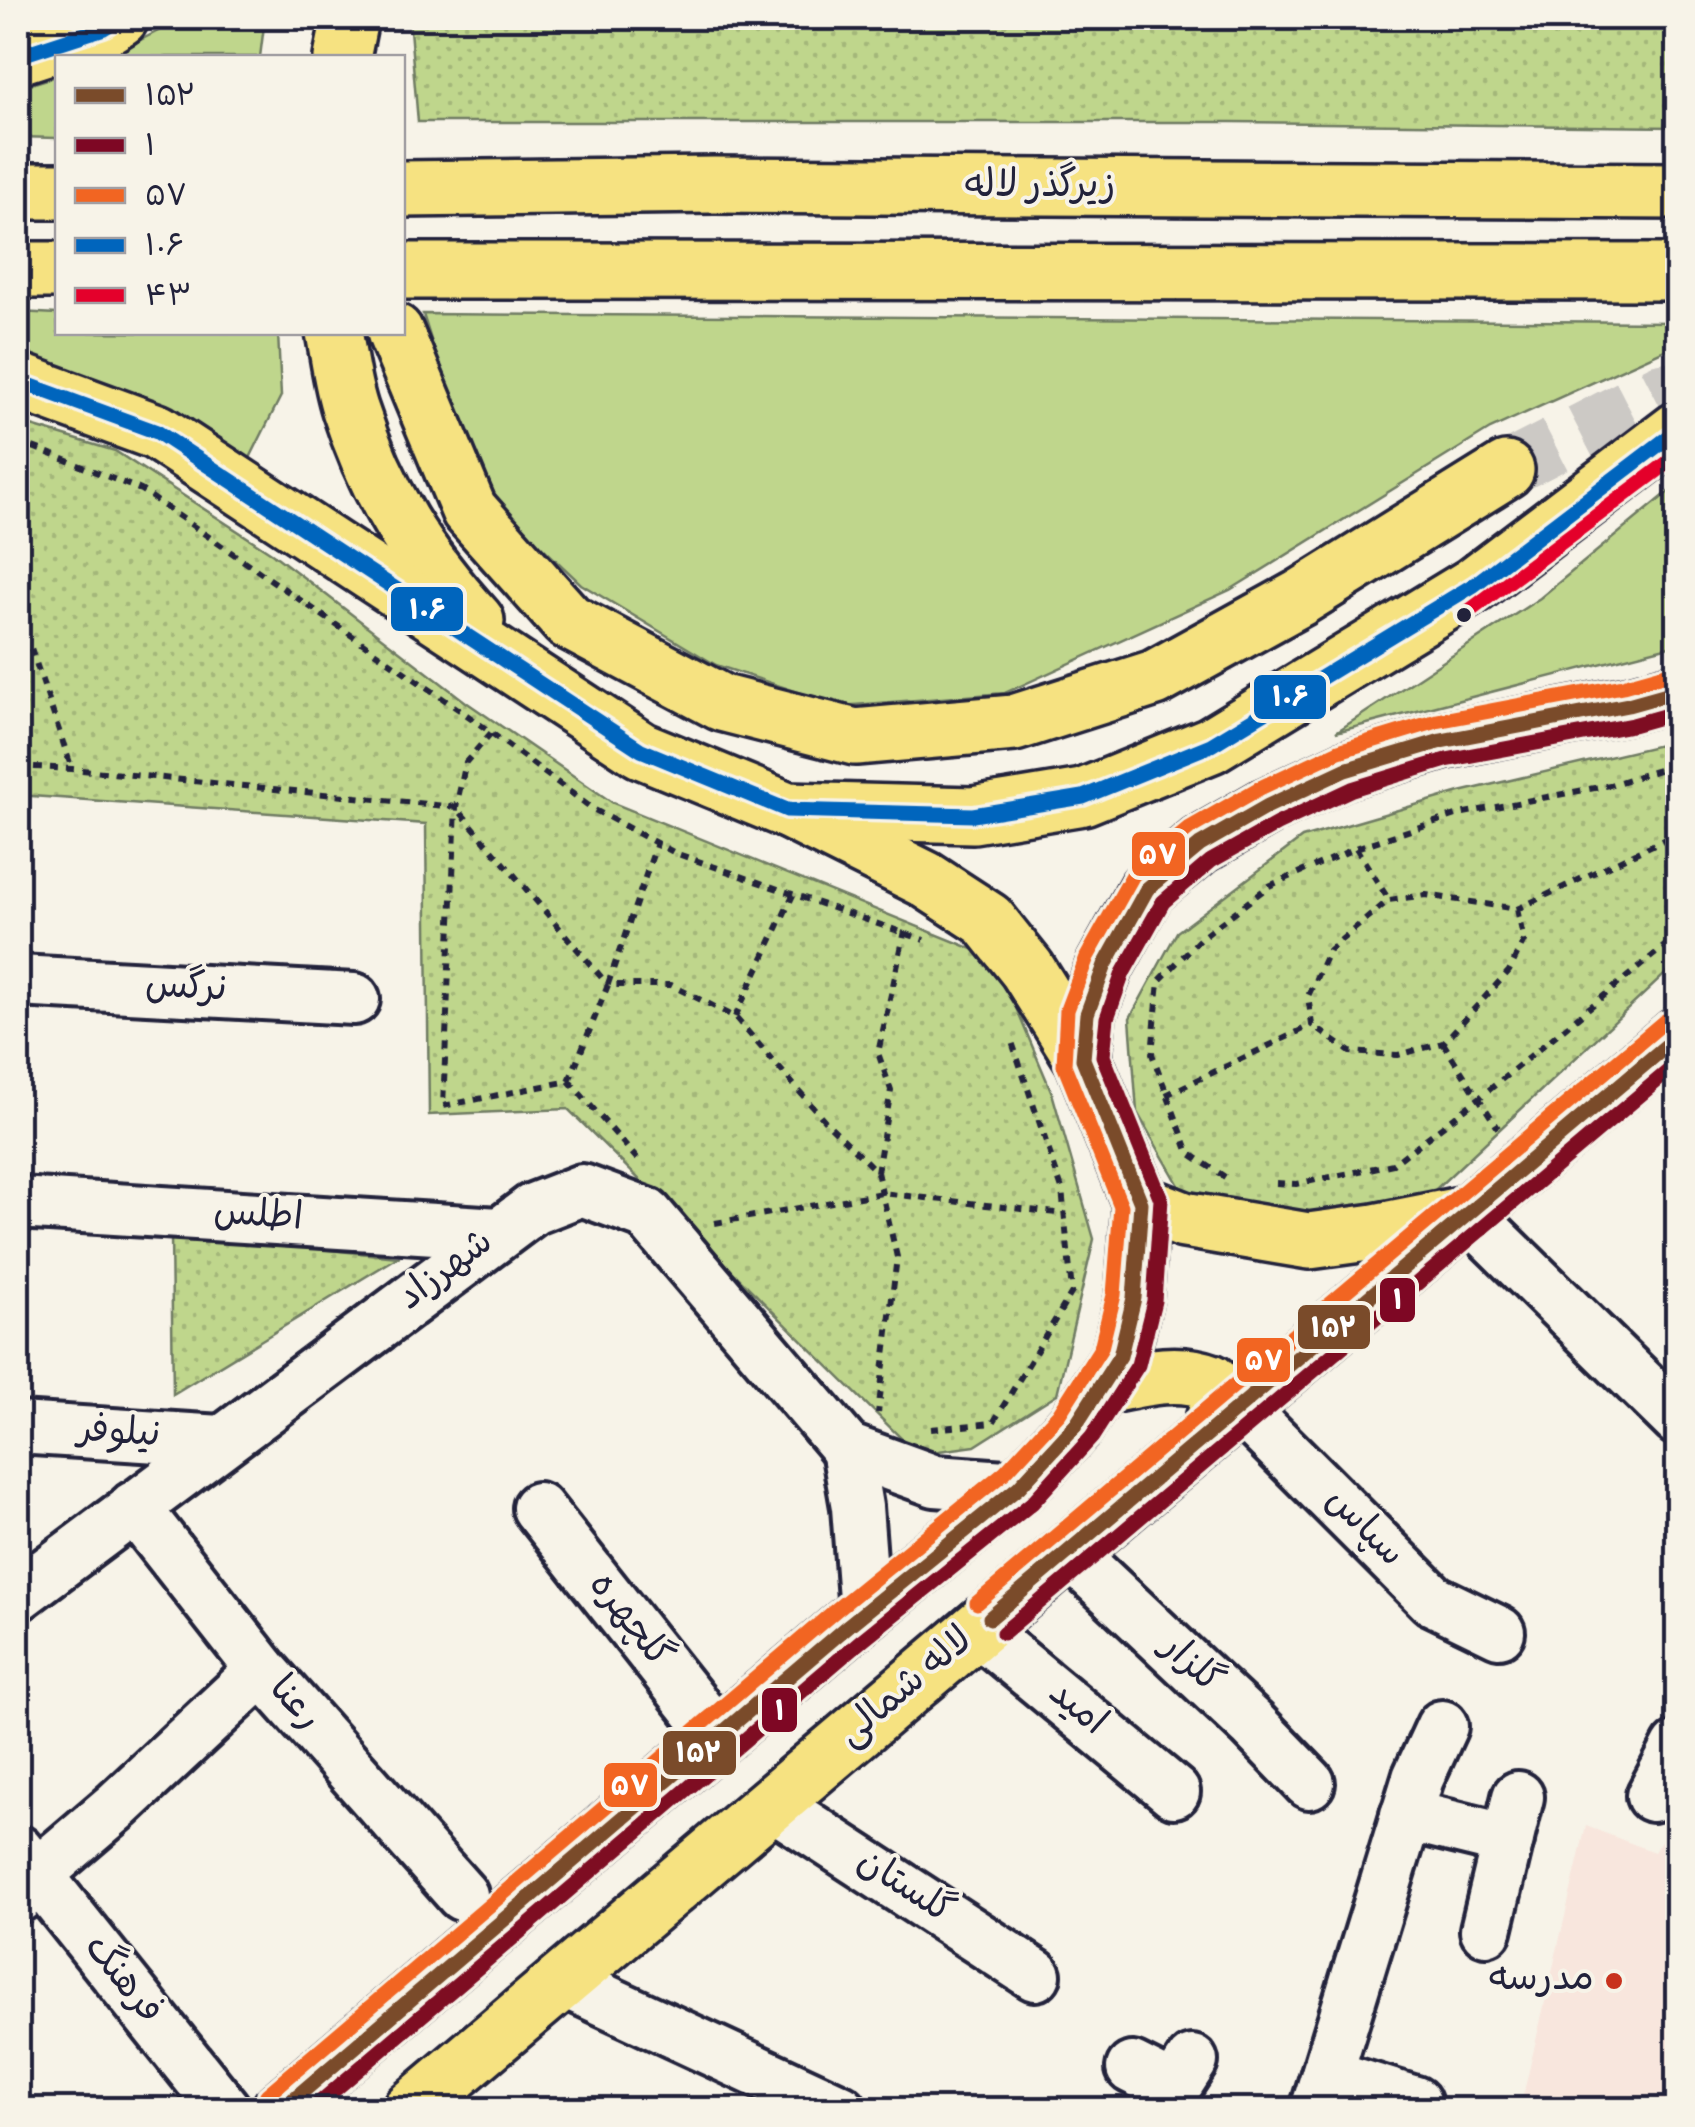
<svg xmlns="http://www.w3.org/2000/svg" width="1695" height="2127" font-family="Dekko,'Playpen Sans Arabic',sans-serif">
<style>
.built{fill:#f8e6dd}
.green{fill:#bfd68c;stroke:#707c64;stroke-width:2.5}
.park{fill:url(#park-dots);stroke:#707c64;stroke-width:2.5}
.lines{fill:none;stroke-linecap:round;stroke-linejoin:round}
.highway-tunnel{stroke:#ccc9c5;stroke-width:55;stroke-dasharray:55 28;stroke-linecap:butt}
.street-casing{stroke:#22223b;stroke-width:58}
.primary-casing{stroke:#22223b;stroke-width:62}
.highway-casing{stroke:#22223b;stroke-width:62}
.path{stroke:#22223b;stroke-width:6;stroke-dasharray:8 8;stroke-linecap:butt}
.street{stroke:#f7f3e8;stroke-width:50}
.primary{stroke:#f6e281;stroke-width:55}
.highway{stroke:#f6e281;stroke-width:55}
.bus-1-casing{stroke:#f7f3e8;stroke-width:22}
.bus-2-casing{stroke:#f7f3e8;stroke-width:22}
.bus-3-casing{stroke:#f7f3e8;stroke-width:22}
.bus-4-casing{stroke:#f7f3e8;stroke-width:22}
.bus-5-casing{stroke:#f7f3e8;stroke-width:22}
.bus-1{stroke:#7a4b2a;stroke-width:15}
.bus-2{stroke:#7e0724;stroke-width:15}
.bus-3{stroke:#f26522;stroke-width:15}
.bus-4{stroke:#0065bd;stroke-width:15}
.bus-5{stroke:#e4002b;stroke-width:15}
.bus-dot{fill:#22223b;stroke:#f7f3e8;stroke-width:4}
.poi-dot{fill:#c8321e;stroke:#f7f3e8;stroke-width:4}
.labels{text-anchor:middle;dominant-baseline:central;stroke-width:8;stroke-linejoin:round;paint-order:stroke}
.street-label{font-size:38px;fill:#22223b;stroke:#f7f3e8}
.poi-label{font-size:38px;fill:#22223b;stroke:#f7f3e8;text-anchor:end}
.line-badge{stroke:#f7f3e8;stroke-width:4}
.badge-label{font-size:28px;text-anchor:middle;font-weight:bold;fill:#fff}
</style>
<defs>
<pattern id="park-dots" width="8" height="8" patternUnits="userSpaceOnUse" patternTransform="scale(2.5)"><rect width="8" height="8" fill="#bfd68c"/><path d="M2 2h.1M6 6h.1" fill="none" stroke="#a4b77a" stroke-width="1.8" stroke-linecap="round"/></pattern>
</defs>
<rect width="100%" height="100%" fill="#f7f3e8"/>
<filter id="ink" filterUnits="userSpaceOnUse"><feTurbulence type="fractalNoise" baseFrequency=".01" numOctaves="2"/><feDisplacementMap in="SourceGraphic" scale="20" xChannelSelector="R" yChannelSelector="G"/><feConvolveMatrix kernelMatrix="1 2 1 2 8 2 1 2 1" color-interpolation-filters="sRGB"/></filter>
<g filter="url(#ink)">
<path class="built" d="M 1677,1815 L 1677,2109 L 1520,2109 L 1586,1826 L 1654,1852 Z"/>
<g class="green">
<path d="M 184,18 L 265,18 L 260,57 L 107,57 Z"/>
<path d="M 57,76 L 57,138 L 18,137 L 18,88 Z"/>
<path d="M 18,312 L 57,314 L 58,332 L 278,333 L 281,396 L 249,460 L 18,357 Z"/>
<path d="M 423,314 L 1677,322 L 1678,344 L 1490,429 L 1230,590 L 1005,693 L 841,706 L 716,665 L 581,584 L 502,509 L 450,401 Z"/>
<path d="M 1677,485 L 1677,644 L 1336,732 L 1540,598 Z"/>
</g>
<g class="park">
<path d="M 409,18 L 1677,18 L 1677,127 L 1231,122 L 418,122 Z"/>
<path d="M 18,422 L 115,451 L 273,554 L 466,702 L 613,803 L 995,958 L 1052,1093 L 1094,1239 L 1057,1394 L 975,1446 L 917,1454 L 568,1109 L 429,1115 L 426,824 L 18,795 Z"/>
<path d="M 1677,741 L 1677,963 L 1420,1204 L 1327,1215 L 1243,1212 L 1188,1201 L 1137,1112 L 1130,1018 L 1177,932 L 1302,838 L 1460,792 Z"/>
<path d="M 171,1234 L 398,1257 L 173,1394 Z"/>
</g>
<g class="lines">
<path class="highway-tunnel" d="M 1506,470 L 1660,391 L 1678,388"/>
<defs>
<g id="street">
<path d="M 18,981 L 354,999"/>
<path d="M 18,1203 L 499,1233"/>
<path d="M 1468,1214 L 1678,1420"/>
<path d="M 1240,1407 L 1433,1600 L 1499,1632"/>
<path d="M 18,1428 L 221,1441"/>
<path d="M 134,1507 L 262,1670 L 462,1895"/>
<path d="M 538,1508 L 718,1736"/>
<path d="M 1069,1552 L 1252,1724 L 1309,1783"/>
<path d="M 18,1595 L 533,1209 L 582,1190 L 647,1214 L 847,1449"/>
<path d="M 865,1612 L 857,1507 L 847,1449 L 935,1481 L 1019,1487"/>
<path d="M 977,1629 L 1174,1792"/>
<path d="M 1652,1796 L 1678,1747"/>
<path d="M 772,1804 L 1035,1975"/>
<path d="M 1406,1815 L 1508,1840"/>
<path d="M 18,1851 L 225,2110"/>
<path d="M 18,1897 L 35,1876 L 118,1805 L 262,1670"/>
<path d="M 1486,1930 L 1518,1797"/>
<path d="M 563,1981 L 841,2110"/>
<path d="M 1132,2068 L 1174,2089 L 1192,2061"/>
<path d="M 1327,2075 L 1415,2102"/>
<path d="M 1316,2110 L 1418,1778 L 1442,1726"/>
</g>
<g id="primary">
<path d="M 1083,1059 L 1087,1014 L 1105,965 L 1147,889 L 1200,845 L 1268,806 L 1345,770 L 1441,741 L 1628,705 L 1678,691"/>
<path d="M 1141,1203 L 1184,1220 L 1309,1241 L 1375,1232 L 1461,1215"/>
<path d="M 1100,1387 C 1136,1380 1175,1368 1211,1382 L 1219,1402 L 1211,1431"/>
<path d="M 280,2110 L 849,1625 L 1019,1487 L 1075,1426 L 1120,1356 L 1134,1298 L 1141,1203 L 1083,1059 L 1027,969 L 988,920 L 925,879 L 787,810"/>
<path d="M 410,2110 L 1678,1036"/>
</g>
<g id="highway">
<path d="M 18,56 L 104,28 L 120,18"/>
<path d="M 342,58 L 350,18"/>
<path d="M 402,189 L 714,185 L 1678,191"/>
<path d="M 18,191 L 58,191"/>
<path d="M 18,270 L 58,270"/>
<path d="M 402,271 L 1678,272"/>
<path d="M 334,332 C 339,358 342,384 350,409 C 377,493 417,556 476,621"/>
<path d="M 395,332 L 469,510 L 568,621 L 722,703 L 855,737 L 1014,723 L 1155,678 L 1300,598 L 1506,470"/>
<path d="M 18,381 L 157,432 L 641,750 L 787,810 L 973,815 L 1083,797 L 1211,745 L 1474,585 L 1678,430"/>
</g>
</defs>
<use href="#street" class="street-casing"/>
<use href="#primary" class="primary-casing"/>
<use href="#highway" class="highway-casing"/>
<g class="path">
<path d="M 18,441 L 141,490 L 474,720 L 593,809 L 675,853 L 924,940"/>
<path d="M 18,640 L 31,648 L 72,769"/>
<path d="M 491,733 L 466,762 L 456,807 L 443,1106 L 569,1081 L 639,1161"/>
<path d="M 18,766 L 72,769 L 456,807 L 608,985"/>
<path d="M 1356,848 L 1389,900"/>
<path d="M 1517,909 L 1524,941 L 1509,971 L 1443,1043 L 1398,1055 L 1350,1052 L 1312,1025 L 1308,996 L 1329,950 L 1389,900 L 1426,895 L 1517,909 L 1678,833"/>
<path d="M 608,984 L 657,843"/>
<path d="M 735,1017 L 793,895"/>
<path d="M 1443,1043 L 1498,1128"/>
<path d="M 569,1081 L 608,985 L 671,985 L 735,1017 L 826,1122 L 877,1172 L 897,1257 L 878,1413"/>
<path d="M 1166,1095 L 1312,1025"/>
<path d="M 877,1172 L 891,1090 L 878,1053 L 905,931"/>
<path d="M 1225,1177 L 1189,1153 L 1152,1054 L 1159,981 L 1201,938 L 1269,886 L 1356,848 L 1459,814 L 1610,785 L 1678,764"/>
<path d="M 1276,1183 L 1297,1184 L 1393,1164 L 1478,1099 L 1678,935"/>
<path d="M 715,1223 L 882,1193 L 1065,1214"/>
<path d="M 931,1429 L 993,1423 L 1072,1292 L 1062,1189 L 1011,1039"/>
</g>
<use href="#street" class="street"/>
<use href="#primary" class="primary"/>
<use href="#highway" class="highway"/>
<defs>
<g id="bus-1">
<path d="M 990,1618 L 1678,1036"/>
<path d="M 281,2110 L 849,1625 L 1019,1487 L 1075,1426 L 1120,1356 L 1134,1298 L 1141,1203 L 1083,1059 L 1087,1014 L 1105,965 L 1147,889 L 1200,845 L 1268,806 L 1345,770 L 1441,741 L 1628,705 L 1678,691"/>
</g>
<g id="bus-2">
<path d="M 1003,1633 L 1678,1063"/>
<path d="M 311,2110 L 862,1640 L 1032,1503 L 1092,1437 L 1138,1365 L 1154,1301 L 1161,1199 L 1103,1056 L 1107,1018 L 1123,973 L 1163,902 L 1211,861 L 1277,824 L 1352,789 L 1446,760 L 1632,725 L 1678,712"/>
</g>
<g id="bus-3">
<path d="M 977,1603 L 1665,1021"/>
<path d="M 267,2095 L 836,1610 L 1005,1472 L 1059,1414 L 1101,1348 L 1114,1295 L 1121,1206 L 1064,1065 L 1067,1010 L 1087,957 L 1133,875 L 1190,828 L 1260,788 L 1339,751 L 1437,721 L 1623,686 L 1673,672"/>
</g>
<g id="bus-4">
<path d="M 18,56 L 104,28 L 120,18"/>
<path d="M 18,381 L 157,432 L 641,750 L 787,810 L 973,815 L 1083,797 L 1211,745 L 1474,585 L 1678,430"/>
</g>
<path id="bus-5" d="M 1464,615 L 1678,455"/>
</defs>
<use href="#bus-1" class="bus-1-casing"/>
<use href="#bus-2" class="bus-2-casing"/>
<use href="#bus-3" class="bus-3-casing"/>
<use href="#bus-4" class="bus-4-casing"/>
<use href="#bus-5" class="bus-5-casing"/>
<use href="#bus-1" class="bus-1"/>
<use href="#bus-2" class="bus-2"/>
<use href="#bus-3" class="bus-3"/>
<use href="#bus-4" class="bus-4"/>
<use href="#bus-5" class="bus-5"/>
</g>
</g>
<circle class="bus-dot" cx="1464" cy="615" r="9"/>
<circle class="poi-dot" cx="1614" cy="1981" r="10"/>
<g class="labels">
<g class="street-label">
<text x="1040" y="188">زیرگذر لاله</text>
<text transform="translate(186 990) rotate(3)">نرگس</text>
<text transform="translate(258 1218) rotate(4)">اطلس</text>
<text transform="translate(447 1272) rotate(-37)">شهرزاد</text>
<text transform="translate(119 1435) rotate(4)">نیلوفر</text>
<text transform="translate(1363 1529) rotate(45)">سپاس</text>
<text transform="translate(628 1622) rotate(52)">گلچهره</text>
<text transform="translate(1190 1666) rotate(43)">گلزار</text>
<text transform="translate(907 1689) rotate(-40)">لاله شمالی</text>
<text transform="translate(293 1705) rotate(48)">رعنا</text>
<text transform="translate(1076 1710) rotate(40)">امید</text>
<text transform="translate(904 1889) rotate(33)">گلستان</text>
<text transform="translate(121 1981) rotate(51)">فرهنگ</text>
</g>
<g class="poi-label">
<text x="1594" y="1981">مدرسه</text>
</g>
</g>
<g class="line-badge">
<rect x="389" y="585" width="76" height="48" rx="10" fill="#0065bd"/>
<rect x="1252" y="673" width="76" height="48" rx="10" fill="#0065bd"/>
<rect x="1130" y="830" width="57" height="48" rx="10" fill="#f26522"/>
<rect x="1378" y="1276" width="39" height="48" rx="10" fill="#7e0724"/>
<rect x="1296" y="1303" width="76" height="48" rx="10" fill="#7a4b2a"/>
<rect x="1235" y="1336" width="57" height="48" rx="10" fill="#f26522"/>
<rect x="760" y="1686" width="39" height="48" rx="10" fill="#7e0724"/>
<rect x="661" y="1729" width="77" height="48" rx="10" fill="#7a4b2a"/>
<rect x="602" y="1761" width="57" height="48" rx="10" fill="#f26522"/>
</g>
<g class="badge-label">
<text x="427" y="619">۱۰۶</text>
<text x="1290" y="706">۱۰۶</text>
<text x="1158" y="864">۵۷</text>
<text x="1398" y="1309">۱</text>
<text x="1334" y="1337">۱۵۲</text>
<text x="1264" y="1370">۵۷</text>
<text x="780" y="1720">۱</text>
<text x="699" y="1762">۱۵۲</text>
<text x="630" y="1795">۵۷</text>
</g>
<rect width="1695" height="2127" fill="none" stroke="#f7f3e8" stroke-width="60"/>
<rect x="30" y="30" width="1635" height="2067" fill="none" stroke="#22223b" stroke-width="4" filter="url(#ink)"/>
<rect x="55" y="55" width="350" height="280" fill="#f7f3e8" stroke="#a29fa3" stroke-width="2.5"/>
<rect x="75" y="88" width="50" height="15" fill="#7a4b2a" stroke="#a29fa3" stroke-width="2.5"/>
<text x="145" y="105" font-size="30" fill="#22223b">۱۵۲</text>
<rect x="75" y="138" width="50" height="15" fill="#7e0724" stroke="#a29fa3" stroke-width="2.5"/>
<text x="145" y="155" font-size="30" fill="#22223b">۱</text>
<rect x="75" y="188" width="50" height="15" fill="#f26522" stroke="#a29fa3" stroke-width="2.5"/>
<text x="145" y="205" font-size="30" fill="#22223b">۵۷</text>
<rect x="75" y="238" width="50" height="15" fill="#0065bd" stroke="#a29fa3" stroke-width="2.5"/>
<text x="145" y="255" font-size="30" fill="#22223b">۱۰۶</text>
<rect x="75" y="288" width="50" height="15" fill="#e4002b" stroke="#a29fa3" stroke-width="2.5"/>
<text x="145" y="305" font-size="30" fill="#22223b">۴۳</text>
</svg>
